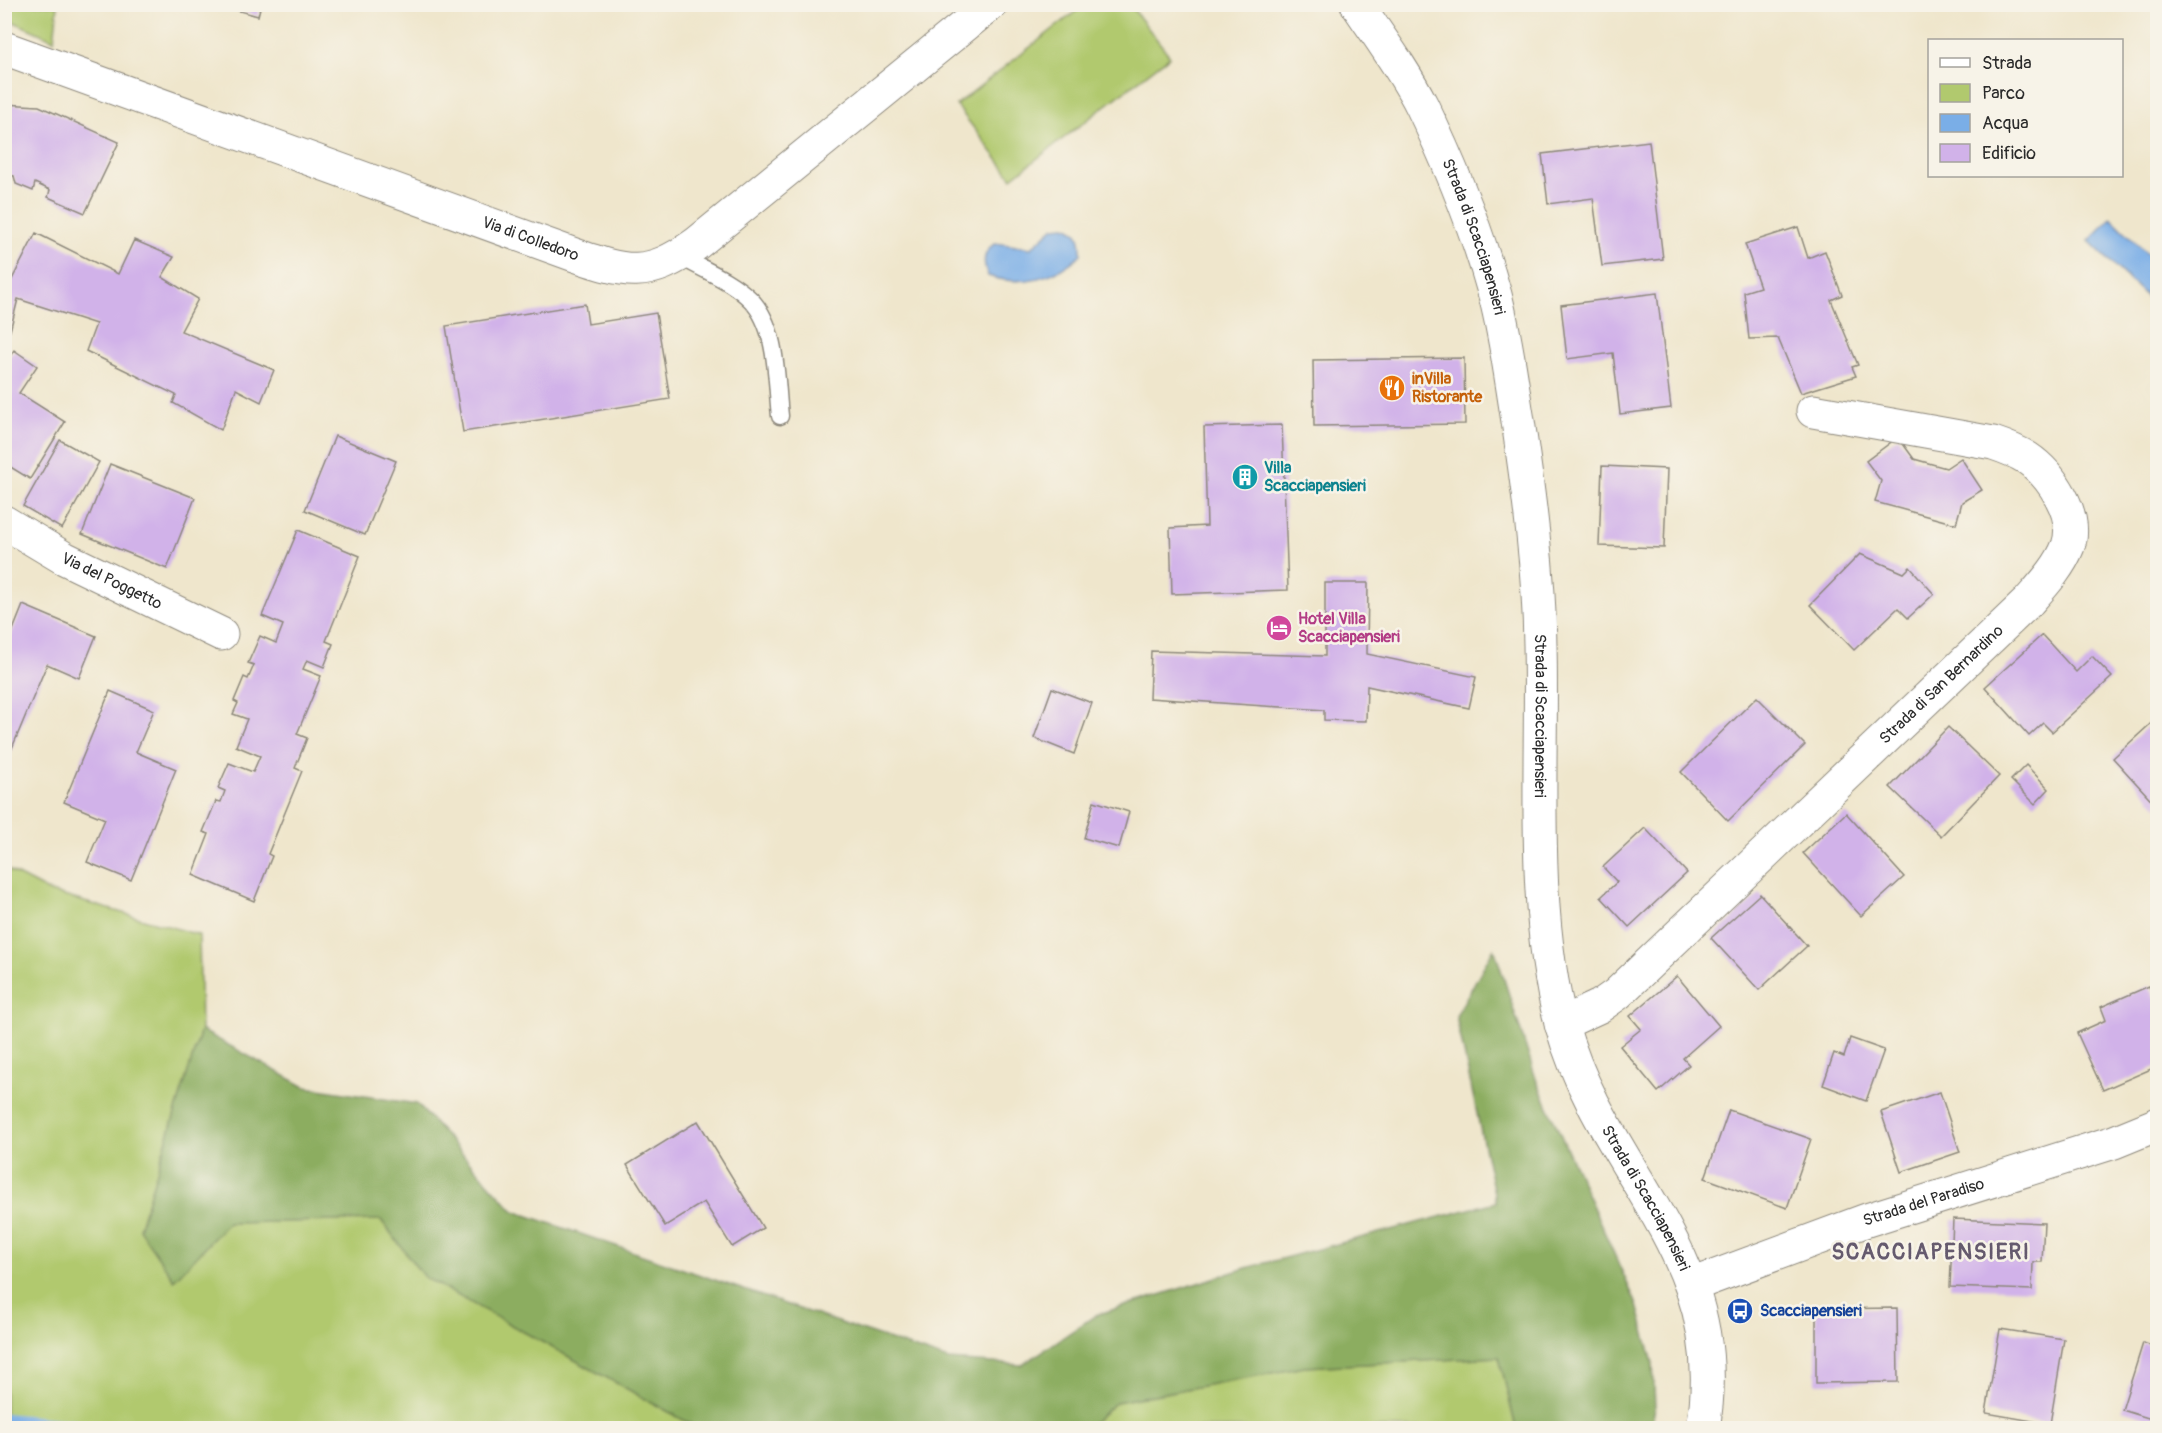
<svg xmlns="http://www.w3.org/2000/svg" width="2162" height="1433" font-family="Pangolin,sans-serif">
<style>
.green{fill:#b1c96e;stroke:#6e7a4c;stroke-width:1.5}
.forest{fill:#8cad61;stroke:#5c6c46;stroke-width:1.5}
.water{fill:#7aaee7;stroke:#526c89;stroke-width:1.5}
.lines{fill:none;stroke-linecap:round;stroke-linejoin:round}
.stream{stroke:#7aaee7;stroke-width:12}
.building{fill:#d1b2e9}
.service-casing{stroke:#8d887c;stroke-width:19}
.minor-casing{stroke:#8d887c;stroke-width:35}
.tertiary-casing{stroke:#8d887c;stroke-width:35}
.service{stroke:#fff;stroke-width:16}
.minor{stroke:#fff;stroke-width:33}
.tertiary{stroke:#fff;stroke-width:33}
.labels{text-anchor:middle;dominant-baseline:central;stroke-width:5;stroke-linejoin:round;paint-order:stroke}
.street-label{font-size:16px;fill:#2b2b2b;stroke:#f7f3e8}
.food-label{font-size:16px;font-weight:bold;fill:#c56008;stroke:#f7f3e8;text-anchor:start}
.culture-label{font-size:16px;font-weight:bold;fill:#0d838f;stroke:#f7f3e8;text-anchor:start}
.hotel-label{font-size:16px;font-weight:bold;fill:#b23c85;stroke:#f7f3e8;text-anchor:start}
.transit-label{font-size:16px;font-weight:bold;fill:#164399;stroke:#f7f3e8;text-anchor:start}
.district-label{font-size:22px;font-weight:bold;letter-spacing:1.5px;fill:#655a6e;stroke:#f7f3e8}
</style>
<rect width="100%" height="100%" fill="#f7f3e8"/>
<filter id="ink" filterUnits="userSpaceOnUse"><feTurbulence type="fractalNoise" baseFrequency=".0167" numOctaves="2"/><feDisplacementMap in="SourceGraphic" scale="12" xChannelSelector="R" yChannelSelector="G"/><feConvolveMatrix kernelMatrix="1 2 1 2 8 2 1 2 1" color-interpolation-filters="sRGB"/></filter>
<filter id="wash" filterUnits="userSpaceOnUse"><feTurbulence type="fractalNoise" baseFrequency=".008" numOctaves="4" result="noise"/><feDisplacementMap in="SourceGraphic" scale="24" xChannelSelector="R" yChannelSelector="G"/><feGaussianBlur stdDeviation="1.35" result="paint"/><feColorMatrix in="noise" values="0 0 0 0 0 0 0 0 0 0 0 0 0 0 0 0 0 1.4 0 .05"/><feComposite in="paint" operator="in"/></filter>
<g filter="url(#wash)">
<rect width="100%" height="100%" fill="#efe6cc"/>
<g class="green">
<path d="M 5,4 L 58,5 L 54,40 L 5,18 Z"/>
<path d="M 1084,5 L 1130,5 L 1170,56 L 1012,178 L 956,105 Z"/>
<path d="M 4,868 L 50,892 L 199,935 L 201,1030 L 139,1229 L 174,1279 L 228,1223 L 381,1220 L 424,1277 L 698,1428 L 5,1428 Z"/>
<path d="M 1499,1357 L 1516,1428 L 1087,1428 L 1116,1402 L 1304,1367 Z"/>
</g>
<path class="forest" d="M 1494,948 L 1537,1082 L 1637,1305 L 1653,1363 L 1655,1408 L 1651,1428 L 1516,1428 L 1499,1357 L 1304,1367 L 1116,1402 L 1087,1428 L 698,1428 L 424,1277 L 381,1220 L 228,1223 L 174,1280 L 139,1229 L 201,1030 L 305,1087 L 417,1104 L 514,1211 L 948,1360 L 1022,1365 L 1096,1315 L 1246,1268 L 1496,1202 L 1456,1016 Z"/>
<g class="water">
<path d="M 2111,218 L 2157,263 L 2157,307 L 2089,241 Z"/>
<path d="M 1065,226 C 1080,231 1081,239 1081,254 C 1057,278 1021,287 988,276 C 982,261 983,253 995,243 L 1031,248 L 1054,227 Z"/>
</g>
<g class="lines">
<path class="stream" d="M 4,1419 L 93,1428"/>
</g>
<g id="blocks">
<g class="building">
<path d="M 214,4 L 261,4 L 258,16 Z"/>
<path d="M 4,104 L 39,106 L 119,142 L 85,213 L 48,197 L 50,190 L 35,183 L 33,191 L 16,184 L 14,176 L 4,174 Z"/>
<path d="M 1649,141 L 1663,259 L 1602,266 L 1593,198 L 1548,204 L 1542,154 Z"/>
<path d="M 1798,227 L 1808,258 L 1825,251 L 1842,295 L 1831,300 L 1858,365 L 1852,367 L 1856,376 L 1801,393 L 1778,338 L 1749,339 L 1744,292 L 1760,287 L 1745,244 Z"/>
<path d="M 36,233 L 118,274 L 134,240 L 174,257 L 162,277 L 198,299 L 181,331 L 274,370 L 261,402 L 236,389 L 221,430 L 173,403 L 176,395 L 86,351 L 96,324 L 18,299 L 10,331 L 4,329 L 4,295 Z"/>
<path d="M 1657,293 L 1671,408 L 1620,414 L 1613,353 L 1567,359 L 1561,305 Z"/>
<path d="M 585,304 L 588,324 L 656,313 L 670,399 L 463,432 L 446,326 Z"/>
<path d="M 14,350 L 37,366 L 19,393 L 65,422 L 30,479 L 4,463 L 4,352 L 10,356 Z"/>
<path d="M 1464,358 L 1465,424 L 1314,426 L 1313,360 Z"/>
<path d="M 1282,425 L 1288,590 L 1172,594 L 1170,528 L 1207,526 L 1204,427 Z"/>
<path d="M 335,436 L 396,461 L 365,535 L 305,510 Z"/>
<path d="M 1898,437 L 1914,459 L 1946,468 L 1961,458 L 1982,490 L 1962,502 L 1956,524 L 1875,502 L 1881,481 L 1866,461 Z"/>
<path d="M 60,440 L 99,462 L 62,529 L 23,506 Z"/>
<path d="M 110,464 L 195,498 L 167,569 L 82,534 Z"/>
<path d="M 1602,466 L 1667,469 L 1664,548 L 1599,546 Z"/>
<path d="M 298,530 L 360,556 L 326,641 L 333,644 L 324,667 L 307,660 L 303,669 L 321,676 L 297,734 L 307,738 L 295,768 L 302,771 L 268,854 L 272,856 L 254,901 L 193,875 L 209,834 L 203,832 L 216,801 L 221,802 L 225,791 L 218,788 L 229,763 L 253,772 L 260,756 L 236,746 L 247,719 L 233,714 L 238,703 L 234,701 L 244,677 L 248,679 L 254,665 L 248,663 L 260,636 L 276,643 L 283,625 L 262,616 Z"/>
<path d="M 1860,554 L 1904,573 L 1910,567 L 1934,594 L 1908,618 L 1898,608 L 1854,650 L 1810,605 Z"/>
<path d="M 1325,583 L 1368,583 L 1367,654 L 1476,677 L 1469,708 L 1367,686 L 1366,721 L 1324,720 L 1324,710 L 1149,698 L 1151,651 L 1325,656 Z"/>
<path d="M 23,605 L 96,636 L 79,678 L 47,664 L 5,765 L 4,638 L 9,640 Z"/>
<path d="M 2042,635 L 2076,672 L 2092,656 L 2112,677 L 2052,732 L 2043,723 L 2029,736 L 1985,687 Z"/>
<path d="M 1052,688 L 1092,703 L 1074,754 L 1034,738 Z"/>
<path d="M 110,691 L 154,710 L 136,752 L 176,769 L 131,880 L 87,862 L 105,819 L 64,802 Z"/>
<path d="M 1757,697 L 1805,745 L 1728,821 L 1681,772 Z"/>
<path d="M 2158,717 L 2158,807 L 2113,758 Z"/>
<path d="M 1948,727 L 1999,776 L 1941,836 L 1890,787 Z"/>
<path d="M 2026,765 L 2049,789 L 2035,804 L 2011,780 Z"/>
<path d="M 1094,801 L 1129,812 L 1119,848 L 1084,838 Z"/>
<path d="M 1846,813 L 1904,877 L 1861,916 L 1803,853 Z"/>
<path d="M 1645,828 L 1687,873 L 1629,927 L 1601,897 L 1617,882 L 1603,867 Z"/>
<path d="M 1760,894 L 1807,946 L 1759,990 L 1711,938 Z"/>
<path d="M 1677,976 L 1719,1026 L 1683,1058 L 1689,1065 L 1658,1092 L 1620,1046 L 1641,1029 L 1630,1016 Z"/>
<path d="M 2149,986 L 2158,1005 L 2158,1066 L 2103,1090 L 2077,1033 L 2106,1020 L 2101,1007 Z"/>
<path d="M 1850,1038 L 1884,1050 L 1866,1101 L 1823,1085 L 1834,1053 L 1844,1057 Z"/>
<path d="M 1940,1092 L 1960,1152 L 1901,1172 L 1881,1112 Z"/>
<path d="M 1729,1110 L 1811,1139 L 1787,1208 L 1705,1178 Z"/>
<path d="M 698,1121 L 763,1228 L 732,1247 L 704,1202 L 665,1226 L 627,1165 Z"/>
<path d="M 1953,1219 L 2044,1223 L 2042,1262 L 2033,1262 L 2032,1290 L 1950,1287 Z"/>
<path d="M 1897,1308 L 1898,1382 L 1816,1383 L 1816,1309 Z"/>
<path d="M 2000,1329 L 2064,1339 L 2050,1424 L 1986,1413 Z"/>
<path d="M 2143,1343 L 2158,1348 L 2158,1421 L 2122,1410 Z"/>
</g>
</g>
</g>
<g filter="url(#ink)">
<use href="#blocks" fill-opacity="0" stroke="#8d887c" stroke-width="1.5"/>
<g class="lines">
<defs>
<path id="service" d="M 679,256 C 703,269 732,281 751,300 C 778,328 776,381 780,416"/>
<g id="minor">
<path id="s1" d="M 4,48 L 572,254 C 627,273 647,279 696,244 L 991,4"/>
<path id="s2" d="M 4,522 L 64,558 L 221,634"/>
<path id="s3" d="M 1561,1024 L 1600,1006 L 1617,994 L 2028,602 C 2043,585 2060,567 2068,546 C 2079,515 2051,474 2027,458 C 2016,451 2005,447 1993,443 L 1813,411"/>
<path id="s4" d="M 1692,1285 L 1867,1220 L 2114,1142 L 2158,1124"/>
</g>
<g id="tertiary">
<path id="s5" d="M 1357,4 C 1379,37 1404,70 1422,106 C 1451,166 1477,230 1495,295 C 1506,336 1511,379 1518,421 C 1529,495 1539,570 1540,645 C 1543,765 1530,911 1562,1026 C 1604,1175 1733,1256 1703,1428"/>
</g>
</defs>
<use href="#service" class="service-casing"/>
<use href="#minor" class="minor-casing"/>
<use href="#tertiary" class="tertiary-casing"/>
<use href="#service" class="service"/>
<use href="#minor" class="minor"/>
<use href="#tertiary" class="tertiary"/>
</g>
</g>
<defs>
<symbol id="restaurant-disc" viewBox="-11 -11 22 22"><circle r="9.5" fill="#e8710a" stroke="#f7f3e8"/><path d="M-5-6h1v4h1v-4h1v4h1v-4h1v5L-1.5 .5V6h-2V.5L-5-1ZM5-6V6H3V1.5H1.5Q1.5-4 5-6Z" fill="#fff"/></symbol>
<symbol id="building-disc" viewBox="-11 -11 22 22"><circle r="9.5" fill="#0f9aa8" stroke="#f7f3e8"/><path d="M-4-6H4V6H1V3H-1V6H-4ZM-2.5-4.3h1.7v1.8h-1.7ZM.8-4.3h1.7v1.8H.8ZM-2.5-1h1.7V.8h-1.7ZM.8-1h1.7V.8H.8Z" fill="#fff"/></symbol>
<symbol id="hotel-disc" viewBox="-11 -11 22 22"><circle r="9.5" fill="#d1479c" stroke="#f7f3e8"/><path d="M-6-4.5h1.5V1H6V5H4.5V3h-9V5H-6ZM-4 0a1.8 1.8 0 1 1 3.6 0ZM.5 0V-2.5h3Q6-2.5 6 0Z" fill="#fff"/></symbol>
<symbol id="bus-disc" viewBox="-11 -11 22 22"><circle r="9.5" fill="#1a4fb4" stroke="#f7f3e8"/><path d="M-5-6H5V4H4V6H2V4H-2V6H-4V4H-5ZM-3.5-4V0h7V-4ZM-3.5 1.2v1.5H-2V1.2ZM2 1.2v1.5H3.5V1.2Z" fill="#fff"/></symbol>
</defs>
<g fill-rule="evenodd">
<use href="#restaurant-disc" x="1377" y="373" width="30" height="30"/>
<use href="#building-disc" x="1230" y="462" width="30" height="30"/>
<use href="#hotel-disc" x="1264" y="613" width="30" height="30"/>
<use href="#bus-disc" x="1725" y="1296" width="30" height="30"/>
</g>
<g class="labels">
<g class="street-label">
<text stroke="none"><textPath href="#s5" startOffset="262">Strada di Scacciapensieri</textPath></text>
<text stroke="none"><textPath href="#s1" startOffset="560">Via di Colledoro</textPath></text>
<text stroke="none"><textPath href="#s2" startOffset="123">Via del Poggetto</textPath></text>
<text stroke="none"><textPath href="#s3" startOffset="512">Strada di San Bernardino</textPath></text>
<text stroke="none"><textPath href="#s5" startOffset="748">Strada di Scacciapensieri</textPath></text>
<text stroke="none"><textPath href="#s5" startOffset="1252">Strada di Scacciapensieri</textPath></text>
<text stroke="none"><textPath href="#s4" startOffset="246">Strada del Paradiso</textPath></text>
</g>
<g class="food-label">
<text x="1412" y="379">inVilla<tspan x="1412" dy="18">Ristorante</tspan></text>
</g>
<g class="culture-label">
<text x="1264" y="468">Villa<tspan x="1264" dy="18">Scacciapensieri</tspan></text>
</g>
<g class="hotel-label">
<text x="1298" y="619">Hotel Villa<tspan x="1298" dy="18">Scacciapensieri</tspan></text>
</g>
<g class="transit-label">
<text x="1760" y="1311">Scacciapensieri</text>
</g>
<g class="district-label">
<text x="1931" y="1252">SCACCIAPENSIERI</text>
</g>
</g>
<rect width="2162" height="1433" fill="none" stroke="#f7f3e8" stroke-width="24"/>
<rect x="1928" y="39" width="195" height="138" fill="#f7f3e8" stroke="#a5a39c" stroke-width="1.5"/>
<rect x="1940" y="58" width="30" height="9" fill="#ffffff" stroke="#a5a39c" stroke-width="1.5"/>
<text x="1982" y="69" font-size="18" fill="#2b2b2b">Strada</text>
<rect x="1940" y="84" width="30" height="18" fill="#b1c96e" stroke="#a5a39c" stroke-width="1.5"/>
<text x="1982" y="99" font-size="18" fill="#2b2b2b">Parco</text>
<rect x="1940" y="114" width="30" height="18" fill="#7aaee7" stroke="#a5a39c" stroke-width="1.5"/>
<text x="1982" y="129" font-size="18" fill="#2b2b2b">Acqua</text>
<rect x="1940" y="144" width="30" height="18" fill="#d1b2e9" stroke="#a5a39c" stroke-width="1.5"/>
<text x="1982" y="159" font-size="18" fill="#2b2b2b">Edificio</text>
</svg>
